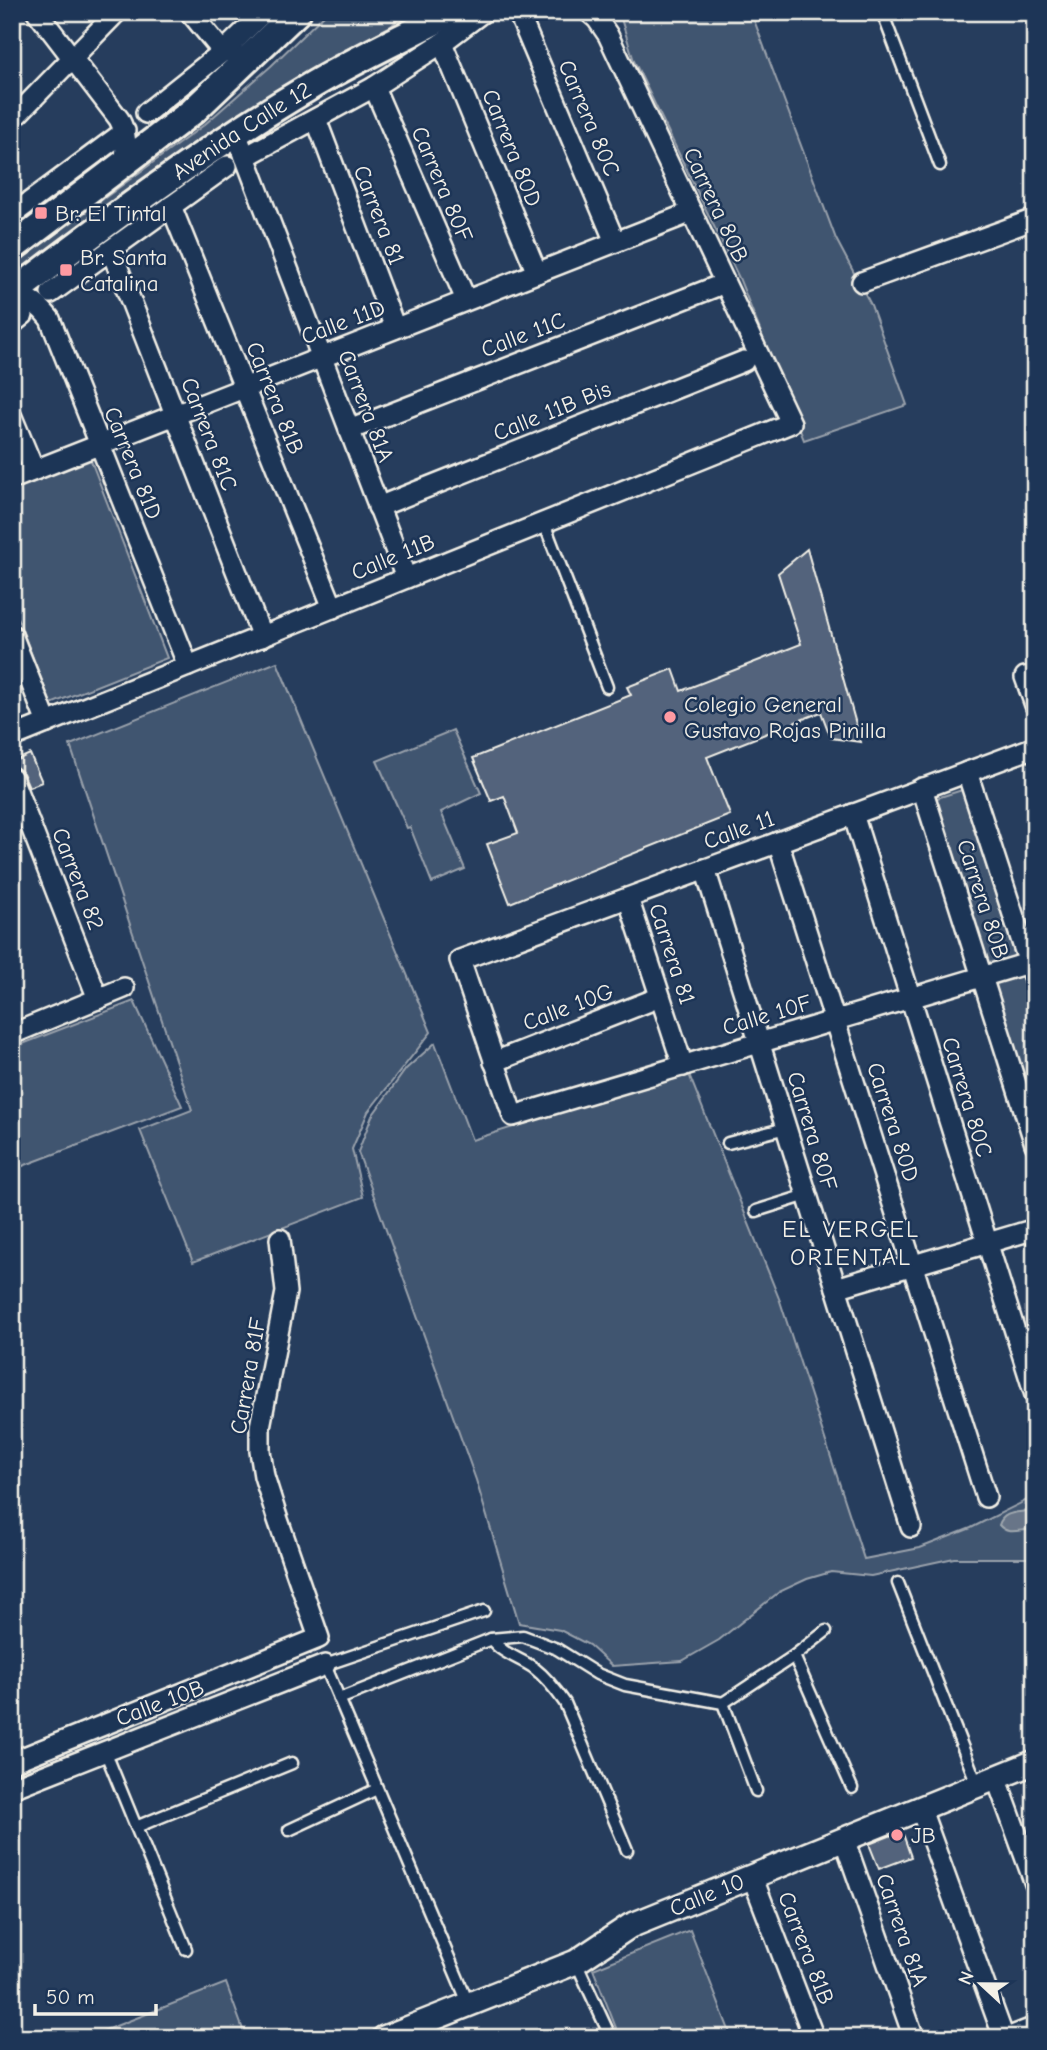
<svg xmlns="http://www.w3.org/2000/svg" width="1047" height="2050" font-family="'Comic Neue',sans-serif">
<style>
.green{fill:#40546f;stroke:#9aa2ac;stroke-width:2}
.water{fill:#677588;stroke:#9fa7ae;stroke-width:2}
.building{fill:#52647b;stroke:#f4f1e8;stroke-width:2}
.lines{fill:none;stroke-linecap:round;stroke-linejoin:round}
.service-casing{stroke:#f4f1e8;stroke-width:15}
.minor-casing{stroke:#f4f1e8;stroke-width:24}
.tertiary-casing{stroke:#f4f1e8;stroke-width:28}
.secondary-casing{stroke:#f4f1e8;stroke-width:32}
.service{stroke:#1d3557;stroke-width:10}
.minor{stroke:#1d3557;stroke-width:19}
.tertiary{stroke:#1d3557;stroke-width:23}
.secondary{stroke:#1d3557;stroke-width:26}
.poi-dot{fill:#ff9aa2;stroke:#1d3557;stroke-width:2.5}
.labels{text-anchor:middle;dominant-baseline:central;stroke-width:5;stroke-linejoin:round;paint-order:stroke}
.street-label{font-size:23px;fill:#f4f1e8;stroke:#1d3557}
.poi-label{font-size:23px;fill:#f4f1e8;stroke:#1d3557;text-anchor:start}
.neighbourhood-label{font-size:24px;letter-spacing:2px;fill:#f4f1e8;stroke:#1d3557}
</style>
<rect width="100%" height="100%" fill="#263d5d"/>
<filter id="ink" filterUnits="userSpaceOnUse"><feTurbulence type="fractalNoise" baseFrequency=".0143" numOctaves="2"/><feDisplacementMap in="SourceGraphic" scale="14" xChannelSelector="R" yChannelSelector="G"/><feConvolveMatrix kernelMatrix="1 2 1 2 8 2 1 2 1" color-interpolation-filters="sRGB"/></filter>
<g filter="url(#ink)">
<g class="green">
<path d="M 327,12 L 406,12 L 391,26 L 331,57 L 171,163 L 12,280 L 12,266 L 204,125 L 271,66 Z"/>
<path d="M 619,12 L 751,12 L 836,239 L 871,305 L 907,405 L 804,440 L 739,278 L 634,61 Z"/>
<path d="M 90,458 L 167,658 L 51,704 L 12,604 L 12,488 Z"/>
<path d="M 277,662 L 431,1032 L 368,1112 L 352,1149 L 363,1197 L 193,1262 L 140,1130 L 192,1110 L 70,745 Z"/>
<path d="M 453,730 L 481,793 L 441,812 L 465,869 L 432,883 L 410,827 L 407,828 L 377,761 Z"/>
<path d="M 962,790 L 1035,1018 L 1035,1115 L 934,799 Z"/>
<path d="M 134,1001 L 182,1106 L 12,1170 L 12,1048 Z"/>
<path d="M 435,1043 L 472,1140 L 688,1072 L 780,1301 L 864,1559 L 920,1548 L 971,1528 L 1035,1496 L 1035,1558 L 954,1558 L 871,1576 L 831,1572 L 807,1579 L 779,1592 L 719,1640 L 682,1661 L 612,1666 L 589,1645 L 560,1630 L 519,1623 L 476,1480 L 358,1152 L 372,1116 L 406,1069 Z"/>
<path d="M 690,1930 L 732,2038 L 620,2038 L 593,1969 Z"/>
<path d="M 226,1983 L 246,2038 L 85,2038 Z"/>
</g>
<path class="water" d="M 1035,1509 L 1035,1530 C 1021,1528 1009,1537 999,1525 C 1004,1509 1021,1514 1035,1509 Z"/>
<g class="building">
<path d="M 807,549 L 861,742 L 831,738 L 821,712 L 707,757 L 730,815 L 510,903 L 487,844 L 518,833 L 504,796 L 491,801 L 473,758 L 631,695 L 627,687 L 673,669 L 681,691 L 801,644 L 778,573 Z"/>
<path d="M 30,754 L 42,782 L 29,787 L 23,773 L 16,767 L 14,761 Z"/>
<path d="M 902,1831 L 911,1857 L 879,1869 L 869,1844 Z"/>
</g>
<g class="lines">
<defs>
<g id="service">
<path d="M 882,12 L 940,165"/>
<path d="M 544,523 L 607,687"/>
<path d="M 728,1143 L 786,1128"/>
<path d="M 756,1211 L 807,1195"/>
<path d="M 898,1583 L 977,1784"/>
<path d="M 491,1639 C 502,1654 520,1658 534,1668 C 547,1678 556,1690 565,1703 L 627,1850"/>
<path d="M 794,1656 L 852,1788"/>
<path d="M 339,1699 L 491,1639 L 523,1636 L 557,1649 L 597,1674 L 625,1685 L 723,1703 L 756,1791"/>
<path d="M 723,1703 L 794,1656 L 826,1631"/>
<path d="M 105,1751 L 186,1949"/>
<path d="M 136,1827 L 292,1763"/>
<path d="M 289,1830 L 377,1789"/>
<path d="M 576,1962 L 611,2038"/>
<path d="M 469,2005 L 325,1665 L 484,1611"/>
</g>
<g id="minor">
<path d="M 37,12 L 119,119 C 127,134 127,148 124,164"/>
<path d="M 190,12 L 218,46 L 236,55"/>
<path d="M 518,12 L 615,242"/>
<path d="M 442,43 L 537,273"/>
<path d="M 374,87 L 466,300"/>
<path d="M 146,113 L 225,50 L 264,12"/>
<path d="M 316,119 L 395,328"/>
<path d="M 12,120 L 117,12"/>
<path d="M 236,133 L 406,578"/>
<path d="M 245,157 L 374,87 L 442,43 L 483,12"/>
<path d="M 171,206 L 333,608"/>
<path d="M 12,215 L 125,131"/>
<path d="M 111,250 L 262,637"/>
<path d="M 862,282 L 1035,219"/>
<path d="M 15,292 C 30,299 40,306 50,319 L 188,666"/>
<path d="M 51,293 L 227,166"/>
<path d="M 12,324 L 23,315"/>
<path d="M 12,417 L 34,470"/>
<path d="M 349,430 L 715,287"/>
<path d="M 12,479 L 692,212"/>
<path d="M 378,507 L 744,361"/>
<path d="M 12,635 L 47,723"/>
<path d="M 1035,676 L 1025,677 L 1035,705"/>
<path d="M 12,737 L 791,423 L 608,35 L 597,19 L 589,12"/>
<path d="M 1035,747 L 460,960 L 513,1116 L 1035,961"/>
<path d="M 967,772 L 1035,982"/>
<path d="M 12,778 L 98,999"/>
<path d="M 922,788 L 1035,1144"/>
<path d="M 853,814 L 1035,1395"/>
<path d="M 778,842 L 986,1497"/>
<path d="M 705,869 L 911,1527"/>
<path d="M 628,898 L 683,1066"/>
<path d="M 12,1034 L 124,988"/>
<path d="M 494,1062 L 660,997"/>
<path d="M 836,1288 L 1035,1229"/>
<path d="M 12,1762 L 319,1638 L 276,1514 L 264,1476 L 260,1451 L 260,1427 L 286,1292 L 280,1239"/>
<path d="M 996,1777 L 1035,1884"/>
<path d="M 12,1788 L 325,1665"/>
<path d="M 920,1807 L 1004,2038"/>
<path d="M 844,1839 L 914,2038"/>
<path d="M 752,1876 L 814,2038"/>
<path d="M 1007,2038 L 1035,2027"/>
</g>
<path id="tertiary" d="M 384,2038 L 576,1962 L 630,1926 L 1035,1762"/>
<g id="secondary">
<path d="M 12,248 L 193,111 L 297,12"/>
<path id="s1" d="M 12,294 C 107,222 203,150 306,89 C 347,64 390,44 433,22 L 449,12"/>
</g>
</defs>
<use href="#service" class="service-casing"/>
<use href="#minor" class="minor-casing"/>
<use href="#tertiary" class="tertiary-casing"/>
<use href="#secondary" class="secondary-casing"/>
<use href="#service" class="service"/>
<use href="#minor" class="minor"/>
<use href="#tertiary" class="tertiary"/>
<use href="#secondary" class="secondary"/>
</g>
</g>
<g class="poi-dot">
<rect x="34" y="206" width="14" height="14" rx="3.5"/>
<rect x="59" y="263" width="14" height="14" rx="3.5"/>
<circle cx="670" cy="717" r="7"/>
<circle cx="897" cy="1835" r="7"/>
</g>
<g class="labels">
<g class="street-label">
<text transform="translate(589 118) rotate(67)">Carrera 80C</text>
<text stroke="none"><textPath href="#s1" startOffset="282">Avenida Calle 12</textPath></text>
<text transform="translate(512 148) rotate(68)">Carrera 80D</text>
<text transform="translate(442 184) rotate(67)">Carrera 80F</text>
<text transform="translate(716 205) rotate(65)">Carrera 80B</text>
<text transform="translate(379 215) rotate(69)">Carrera 81</text>
<text transform="translate(343 322) rotate(-21)">Calle 11D</text>
<text transform="translate(523 335) rotate(-21)">Calle 11C</text>
<text transform="translate(275 398) rotate(68)">Carrera 81B</text>
<text transform="translate(366 406) rotate(69)">Carrera 81A</text>
<text transform="translate(552 411) rotate(-22)">Calle 11B Bis</text>
<text transform="translate(209 434) rotate(69)">Carrera 81C</text>
<text transform="translate(133 463) rotate(68)">Carrera 81D</text>
<text transform="translate(393 557) rotate(-22)">Calle 11B</text>
<text transform="translate(739 830) rotate(-20)">Calle 11</text>
<text transform="translate(78 879) rotate(69)">Carrera 82</text>
<text transform="translate(983 899) rotate(72)">Carrera 80B</text>
<text transform="translate(672 954) rotate(72)">Carrera 81</text>
<text transform="translate(568 1007) rotate(-21)">Calle 10G</text>
<text transform="translate(767 1015) rotate(-17)">Calle 10F</text>
<text transform="translate(967 1097) rotate(73)">Carrera 80C</text>
<text transform="translate(893 1122) rotate(72)">Carrera 80D</text>
<text transform="translate(812 1131) rotate(73)">Carrera 80F</text>
<text transform="translate(248 1376) rotate(-80)">Carrera 81F</text>
<text transform="translate(160 1703) rotate(-21)">Calle 10B</text>
<text transform="translate(707 1895) rotate(-22)">Calle 10</text>
<text transform="translate(902 1930) rotate(71)">Carrera 81A</text>
<text transform="translate(806 1948) rotate(69)">Carrera 81B</text>
</g>
<g class="poi-label">
<text x="55" y="213">Br. El Tintal</text>
<text x="80" y="257">Br. Santa<tspan x="80" dy="26">Catalina</tspan></text>
<text x="684" y="704">Colegio General<tspan x="684" dy="26">Gustavo Rojas Pinilla</tspan></text>
<text x="911" y="1835">JB</text>
</g>
<g class="neighbourhood-label">
<text x="851" y="1229">EL VERGEL<tspan x="851" dy="28">ORIENTAL</tspan></text>
</g>
</g>
<rect width="1047" height="2050" fill="none" stroke="#1d3557" stroke-width="42"/>
<rect x="21" y="21" width="1005" height="2008" fill="none" stroke="#f4f1e8" stroke-width="2.5" filter="url(#ink)"/>
<g transform="translate(981 1984) rotate(292)" stroke="#1d3557" stroke-width="5" paint-order="stroke">
<path d="M0-5L12 26L0 18L-12 26Z" fill="#f4f1e8"/>
<text y="-10" font-size="19" font-weight="bold" text-anchor="middle" fill="#f4f1e8">N</text>
</g>
<path d="M35 2004v10h121v-10" fill="none" stroke="#f4f1e8" stroke-width="3.5"/>
<text x="46" y="2004" font-size="21" fill="#f4f1e8" stroke="#1d3557" stroke-width="5" paint-order="stroke">50 m</text>
</svg>
